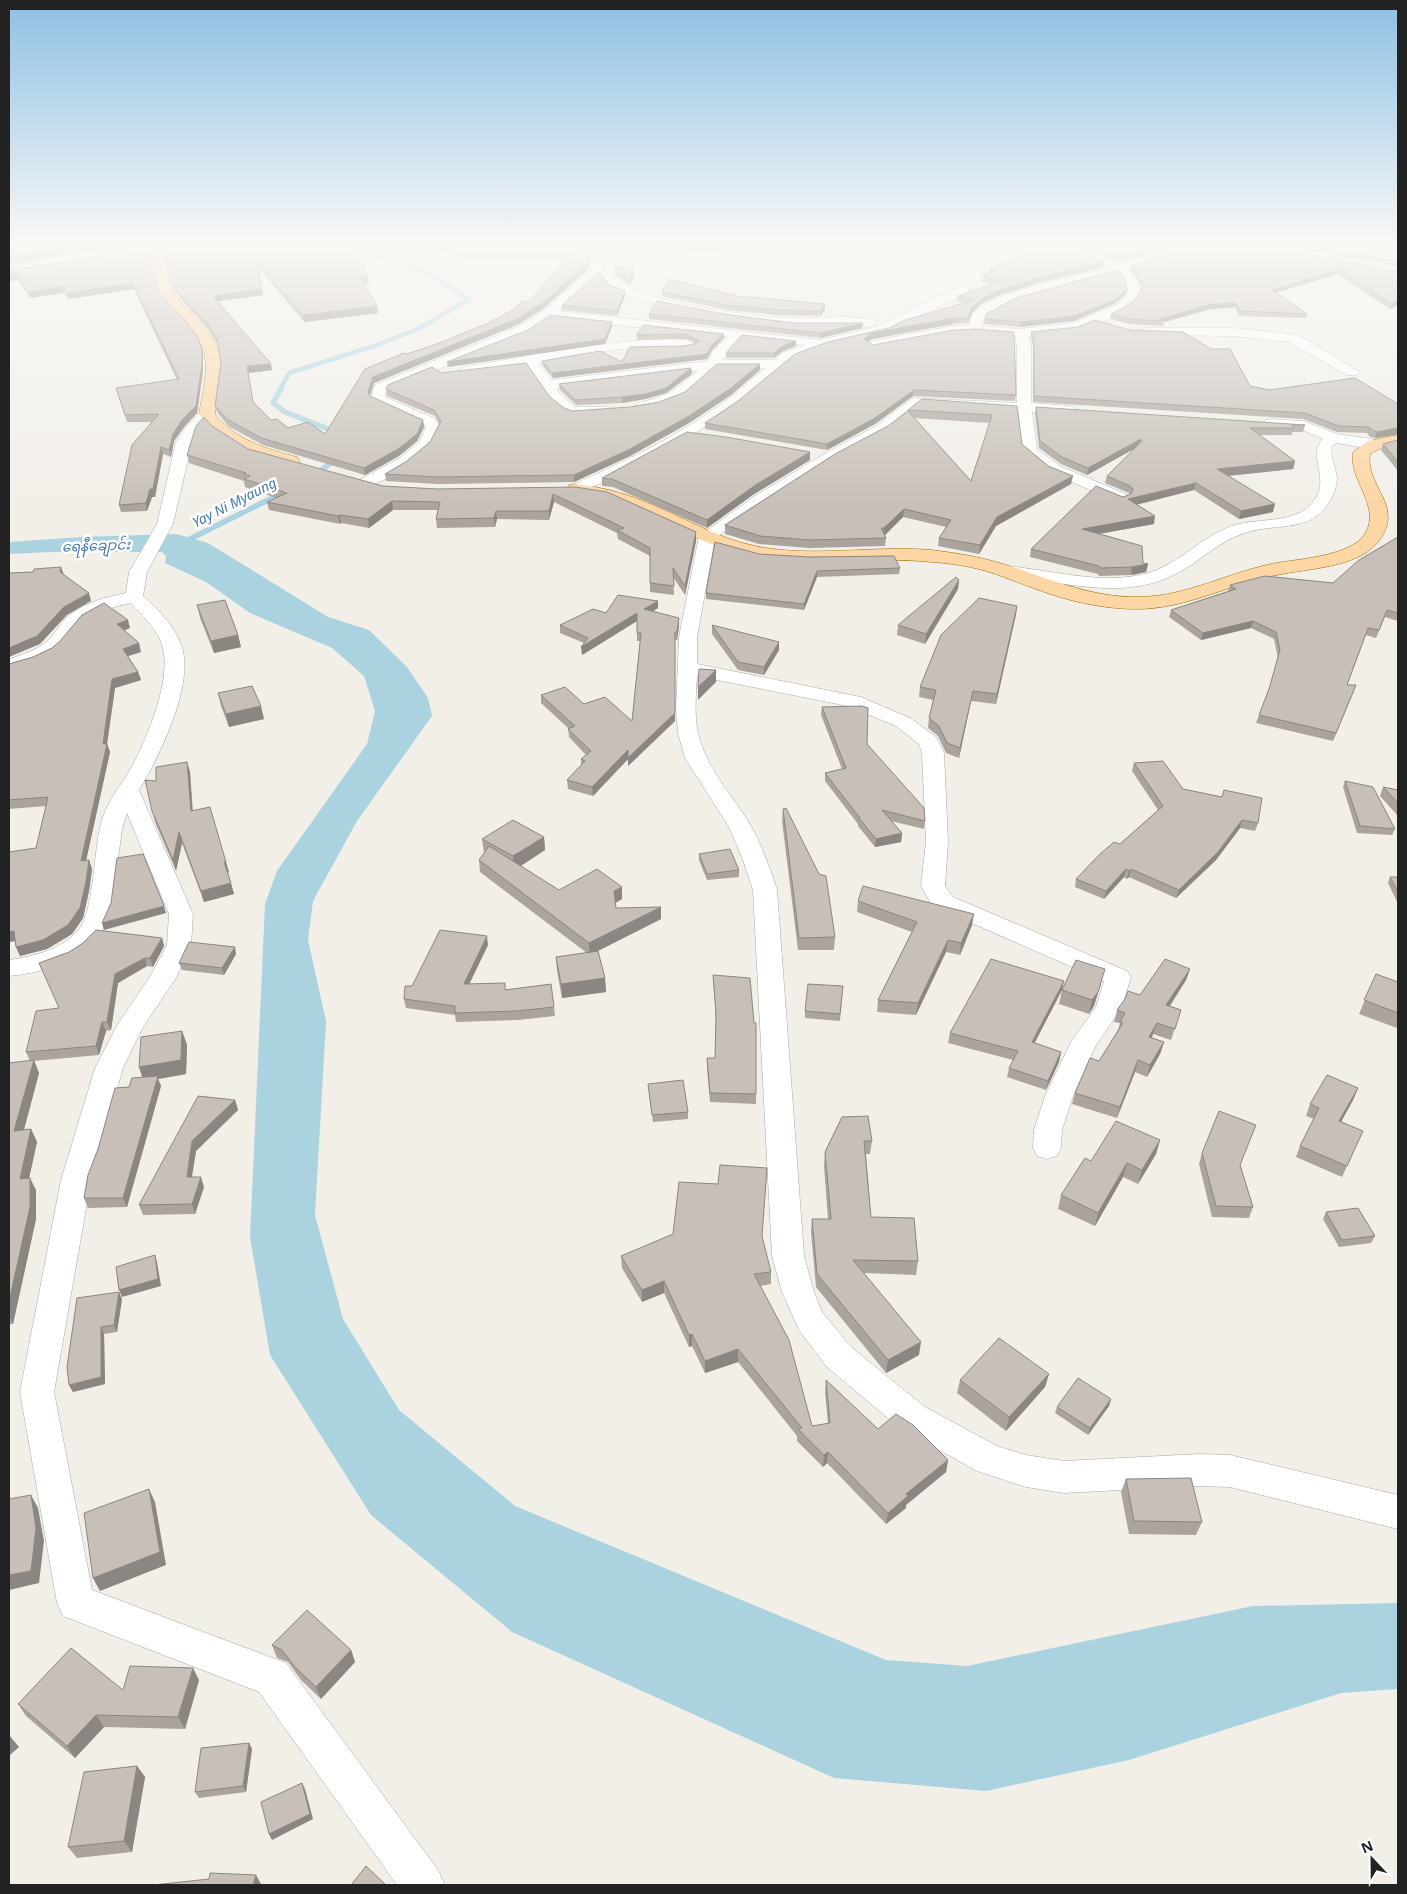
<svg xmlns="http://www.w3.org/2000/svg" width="1407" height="1894" font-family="'Noto Sans','Noto Sans Myanmar',sans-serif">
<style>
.religious{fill:#d0d0d0}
.water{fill:#aad3df}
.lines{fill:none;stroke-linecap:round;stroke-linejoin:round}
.stream-far1{stroke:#aad3df;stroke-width:4.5}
.stream{stroke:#aad3df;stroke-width:5.5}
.street-casing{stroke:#a9a9a9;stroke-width:1}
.secondary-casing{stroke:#707d05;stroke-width:1}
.primary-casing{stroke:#a06b00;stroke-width:1}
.street{fill:#fff;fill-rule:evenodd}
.secondary{fill:#f7fabf;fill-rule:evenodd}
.primary{fill:#fcd6a4;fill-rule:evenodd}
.wall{fill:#aba49e;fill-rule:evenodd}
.shaded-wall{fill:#8b8681}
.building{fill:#c7bfb8;stroke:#8b8681}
.labels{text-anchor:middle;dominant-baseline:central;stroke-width:5;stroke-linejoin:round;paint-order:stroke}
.far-water-label{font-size:14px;font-style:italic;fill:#4a7aab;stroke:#fff}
</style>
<rect width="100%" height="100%" fill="#f2efe9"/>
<path class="religious" d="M 854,242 L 865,251 L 830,254 L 817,243 Z"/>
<path class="water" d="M 176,534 L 208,543 L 328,617 L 369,630 L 407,667 L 428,698 L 432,716 L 357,821 L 313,901 L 308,940 L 326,1021 L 315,1215 L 343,1319 L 399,1410 L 515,1506 L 886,1660 L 967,1666 L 1253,1606 L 1398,1603 L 1398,1689 L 1341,1693 L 1129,1760 L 986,1791 L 834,1778 L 512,1632 L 371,1515 L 270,1355 L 250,1237 L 265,904 L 277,871 L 367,744 L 375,711 L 364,676 L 332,648 L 250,613 L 206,582 L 165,563 L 166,556 L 162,552 L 52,552 L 9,554 L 9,542 L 81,537 Z"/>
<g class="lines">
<path class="stream-far1" d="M 281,388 L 289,373 L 374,346 L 420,328 L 469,299 L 429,273 L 381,256 L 381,247 L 385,242"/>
<g class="stream">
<path d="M 282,387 L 273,403 L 285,412 L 328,429 L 332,441"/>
<path d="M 313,476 L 332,462 L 332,456"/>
<path d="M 184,542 L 284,492"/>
</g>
<defs>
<g id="street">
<path d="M 598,242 L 609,242 L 612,248 L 597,277 L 558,311 L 821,340 L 879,326 L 957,288 L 968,278 L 975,258 L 973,242 L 985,242 L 987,258 L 979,279 L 965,294 L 888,332 L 827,346 L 794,358 L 737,406 L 692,435 L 624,473 L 576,494 L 570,492 L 568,489 L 570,486 C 624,462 680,435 727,400 C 741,390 753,378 765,368 L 716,369 C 697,386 667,416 638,409 L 636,406 L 638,403 C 669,395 674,392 697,371 L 557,388 L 559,393 L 575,407 L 609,407 L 611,410 L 609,413 L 604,414 L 572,416 C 553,412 537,380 525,365 L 465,375 L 458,371 L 465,367 C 497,362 680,325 697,345 C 690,353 662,347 652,347 C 614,347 575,357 538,363 L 552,380 L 708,361 L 713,351 L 728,337 L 550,318 L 528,333 L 387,390 L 385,397 L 434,418 L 440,427 C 437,434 435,442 430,448 C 418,460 376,490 359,486 L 357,483 L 359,480 L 400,458 L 419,442 L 426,427 L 424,424 L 373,402 L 371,399 L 375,385 L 518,327 L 544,311 L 588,272 L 600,248 ZM 741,338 L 805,345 L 784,352 L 775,360 L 722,360 Z"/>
<path d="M 625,242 L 637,242 L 616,266 L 613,276 C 639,303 755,317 794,318 C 821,319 848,314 875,320 L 876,323 L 870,327 L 851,325 L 793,326 L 724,317 L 661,305 L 630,296 L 611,288 L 601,277 L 606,263 Z"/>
<path d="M 1041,242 L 1061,242 L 1082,248 L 1119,264 L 1168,251 L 1185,242 L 1200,242 L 1176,255 L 1127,269 L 1137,279 L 1141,292 C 1134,310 1097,326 1079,330 C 1062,334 1044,334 1028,336 L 1031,345 L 1031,403 L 1069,406 L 1074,407 L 1076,410 L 1074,413 L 1069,414 L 1032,412 L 1037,449 L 1060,466 L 1128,495 L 1130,498 L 1128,501 L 1116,501 L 1048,472 L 1025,454 L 1022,451 L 1018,411 L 921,405 L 886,432 L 834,460 L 767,502 L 715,538 L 697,637 L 697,664 L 861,697 L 910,718 L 936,737 L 944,753 L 948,842 L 945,886 L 953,897 L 1127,971 L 1131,977 L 1121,1009 L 1096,1045 L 1073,1096 L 1062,1130 L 1061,1148 L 1057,1156 L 1047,1159 L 1037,1156 L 1033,1148 L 1034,1130 L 1045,1096 L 1071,1042 L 1096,1007 L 1104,981 L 935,907 L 930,902 L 921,886 L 926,842 L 922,753 L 919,744 L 896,726 L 848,706 L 697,676 C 696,695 694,715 698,733 C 706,768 733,796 751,826 C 762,846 770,868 777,890 L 804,1256 L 814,1292 L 822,1312 L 851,1347 L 925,1407 L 997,1446 L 1026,1455 L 1064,1461 L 1200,1454 L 1230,1455 L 1398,1495 L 1398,1529 L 1230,1487 L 1200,1486 L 1064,1493 L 1026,1487 L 977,1471 L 901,1429 L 827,1367 L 799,1330 L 782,1292 L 772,1256 L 753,890 L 743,860 L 729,827 L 685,758 L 678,733 L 676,710 L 679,637 L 699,536 L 755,496 L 824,454 L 876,426 L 913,398 L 1017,403 L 1017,345 L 1015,336 L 975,333 L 953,334 L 872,349 L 865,345 L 872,341 L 953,326 L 969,325 C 970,322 971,317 973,314 C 991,290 1077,278 1108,267 L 1074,252 ZM 1117,272 L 1125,280 L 1129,292 L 1128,295 L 1117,305 L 1074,323 L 1020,329 L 982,326 L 984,318 C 1022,289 1073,288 1117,272 Z"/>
<path d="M 1147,328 L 1233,328 L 1291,334 L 1304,338 L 1359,372 L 1357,375 L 1347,375 L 1289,342 L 1233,336 L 1142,335 L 1141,332 L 1142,329 Z"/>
<path d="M 207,410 L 212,411 L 214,414 L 196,433 L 192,442 L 173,524 L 147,572 L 143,596 C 158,610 174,625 181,644 C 196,683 159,757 139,790 L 193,914 L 191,945 L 176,978 L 143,1027 L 123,1068 L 91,1180 L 54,1392 L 92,1590 L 286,1663 L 438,1870 L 445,1885 L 397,1885 L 259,1692 L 63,1616 L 57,1603 L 20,1392 L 61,1180 L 95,1068 L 118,1024 L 151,975 L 167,945 L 169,914 L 127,813 L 122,829 L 111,910 C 97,958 54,971 9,976 L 9,960 C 34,956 63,950 80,928 C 95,907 93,845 103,817 C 109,799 122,784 131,768 C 147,739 173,677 162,645 C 157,628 142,615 130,603 C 112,607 91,613 78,627 C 71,635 67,644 59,651 C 45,662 26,667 9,671 L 9,659 C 24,654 39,650 50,638 C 58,630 62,620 71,614 C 87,602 106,597 126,593 L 129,572 L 157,524 L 176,442 L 185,428 L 202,411 Z"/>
<path d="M 1271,419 L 1303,421 L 1337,434 L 1372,439 L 1377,441 L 1380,444 L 1377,447 L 1372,449 L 1337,443 L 1332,446 C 1330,455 1334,463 1336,472 C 1339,482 1334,495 1328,504 C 1310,533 1272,523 1245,533 C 1218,541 1199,563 1174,575 C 1121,601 1061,581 1006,576 L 1000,575 L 997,571 L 1000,567 L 1006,566 C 1055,570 1112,589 1159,569 C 1186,557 1206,534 1235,525 C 1258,518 1296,524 1313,502 C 1332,480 1306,455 1323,439 L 1300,429 L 1266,426 L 1264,423 L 1266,420 Z"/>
</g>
<path id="secondary" d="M 157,244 L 161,245 L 163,248 L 161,251 L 9,274 L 9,266 L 72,255 Z"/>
<g id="primary">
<path d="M 151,242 L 163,242 C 166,260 166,283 177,298 C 191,316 211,329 219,353 C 225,371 217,395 215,414 C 235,440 267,449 297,457 L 300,461 L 297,465 C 288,467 279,463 270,460 C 241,451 217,440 199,414 C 202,395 209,372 204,353 C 198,331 178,319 165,302 C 153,286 153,261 151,242 Z"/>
<path d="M 1398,435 L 1398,445 L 1379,449 L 1370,454 C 1365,485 1403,505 1381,538 C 1362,567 1313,568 1282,574 C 1232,582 1189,609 1137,609 C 1102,609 1068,601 1036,589 C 1018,583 1001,575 983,570 C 967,566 949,563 932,562 C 873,556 812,569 754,557 C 711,548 673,526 632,509 C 611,500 590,498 569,493 L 566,489 L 569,485 L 575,484 C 599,487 623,492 645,502 C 682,516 716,538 755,546 C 813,558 873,545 932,550 C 956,553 980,557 1003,564 C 1049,578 1090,598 1140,597 C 1188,596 1229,572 1276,563 C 1299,559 1351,556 1365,534 C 1382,506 1348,480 1353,452 L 1368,441 Z"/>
</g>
</defs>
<use href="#street" class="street-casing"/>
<use href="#secondary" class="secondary-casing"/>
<use href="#primary" class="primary-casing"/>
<use href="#street" class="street"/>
<use href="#secondary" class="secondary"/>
<use href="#primary" class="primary"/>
</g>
<g class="wall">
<path d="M 218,242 L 369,284 L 364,285 L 378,313 L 304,322 L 258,267 L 263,295 L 218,301 L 272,370 L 248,373 L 253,402 L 271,420 L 288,428 L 325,434 L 365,369 L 407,354 L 442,342 L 486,324 L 529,302 L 567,259 L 466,260 L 423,242 L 597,242 L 598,247 L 569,246 L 567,259 L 590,258 L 590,264 L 586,271 L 543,309 L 517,325 L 374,383 L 370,396 L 423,420 L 424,427 L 417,441 L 399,456 L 365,475 L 263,445 L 228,426 L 217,412 L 215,406 L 221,363 L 218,345 L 208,329 L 183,302 L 175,291 L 168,267 Z"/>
<path d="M 610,242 L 623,242 L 617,248 L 614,247 Z"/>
<path d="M 635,242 L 647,242 L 644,249 L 634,248 Z"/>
<path d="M 724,242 L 720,252 L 690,251 L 690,244 Z"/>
<path d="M 1180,242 L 1167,249 L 1119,262 L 1070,243 Z"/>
<path d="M 1260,242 L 1313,242 L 1345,251 L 1398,262 L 1398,267 L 1276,243 Z"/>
<path d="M 1178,252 L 1398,272 L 1398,305 L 1390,309 L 1337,274 L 1276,293 L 1307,314 L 1306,318 L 1239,316 L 1235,307 L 1211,309 L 1164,322 L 1163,326 L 1129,324 L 1110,319 L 1111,314 L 1133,302 L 1141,291 L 1141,285 L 1130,270 L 1131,265 Z"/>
<path d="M 150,254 L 153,277 L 160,294 L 202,348 L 203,354 L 203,371 L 197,413 L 184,427 L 174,441 L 171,457 L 163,454 L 155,497 L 152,497 L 147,511 L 121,512 L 119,505 L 153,422 L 127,422 L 116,388 L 177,380 L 134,289 L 68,299 L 64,293 L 30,298 L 18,280 L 10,281 L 9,280 L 9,270 Z"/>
<path d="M 1103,267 L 1035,284 L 997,296 L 981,304 L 972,313 L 968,323 L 953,324 L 872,339 L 868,342 L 873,345 L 1016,395 L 1015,401 L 913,396 L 875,424 L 827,450 L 705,429 L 705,423 L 889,328 L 965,303 L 957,301 L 958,296 L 991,284 L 982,282 L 983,276 L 989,274 L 989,269 Z"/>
<path d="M 615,271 L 634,275 L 630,285 L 615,275 Z"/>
<path d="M 609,285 L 625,296 L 617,316 L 562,310 L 562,305 Z"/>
<path d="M 1127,289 L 1126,294 L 1116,303 L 1074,321 L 1020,327 L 984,324 L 985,319 Z"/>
<path d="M 662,292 L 737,296 L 825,309 L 821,316 L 776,315 L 727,310 L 662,296 Z"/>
<path d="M 649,314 L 724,314 L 793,323 L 863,323 L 862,328 L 821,338 L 649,319 Z"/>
<path d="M 643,325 L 724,338 L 712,350 L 707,359 L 553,378 L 543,366 L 542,361 L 622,362 L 695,343 L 686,339 L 637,340 L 637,335 Z"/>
<path d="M 1031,332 L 1250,386 L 1269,390 L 1398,404 L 1398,434 L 1375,438 L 1370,437 L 1367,433 L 1337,432 L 1303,419 L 1033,402 L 1033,345 L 1031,338 Z"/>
<path d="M 796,341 L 796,346 L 783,351 L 774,358 L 726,358 L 726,353 Z"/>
<path d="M 760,364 L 760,370 L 731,395 L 689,423 L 630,456 L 574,482 L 438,484 L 386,481 L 385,474 L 407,461 L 430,442 L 439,424 L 435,416 L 387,396 L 386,389 L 441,373 L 550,397 L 564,408 L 572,411 L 630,407 L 659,402 Z"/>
<path d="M 691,368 L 692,374 L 666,393 L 645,399 L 622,403 L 576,405 L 560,390 L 559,384 Z"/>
<path d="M 1017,406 L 1022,444 L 1071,484 L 996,526 L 979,554 L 938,546 L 939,538 L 946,527 L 903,517 L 885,535 L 886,538 L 885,546 L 809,548 L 759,544 L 725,534 L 725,525 L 888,426 L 908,410 ZM 914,418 L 990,423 L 971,481 Z"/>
<path d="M 1036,407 L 1305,425 L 1303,432 L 1292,432 L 1292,435 L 1260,435 L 1295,461 L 1293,469 L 1228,476 L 1273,512 L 1239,519 L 1194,490 L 1136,505 L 1154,524 L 1099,534 L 1143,563 L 1148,564 L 1146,572 L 1131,575 L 1099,576 L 1098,574 L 1030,557 L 1031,549 L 1123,497 L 1130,495 L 1129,493 L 1105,483 L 1107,476 L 1134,449 L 1087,475 L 1061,464 L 1039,448 L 1035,414 Z"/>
<path d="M 212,426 L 248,449 L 383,486 L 437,489 L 575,487 L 696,532 L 696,541 L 685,595 L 673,577 L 674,595 L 650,592 L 650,556 L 618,539 L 617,533 L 554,502 L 549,520 L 497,519 L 495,527 L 437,528 L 436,519 L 438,510 L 393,510 L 369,528 L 341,523 L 340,524 L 269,510 L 267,502 L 276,498 L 245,487 L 244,481 L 189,463 L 187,455 Z"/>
<path d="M 1398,440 L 1398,471 L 1381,450 L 1383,444 Z"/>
<path d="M 810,452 L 810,460 L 754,494 L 707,528 L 613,487 L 602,486 L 602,478 Z"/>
<path d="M 1398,537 L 1398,621 L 1385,617 L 1376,638 L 1366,635 L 1347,685 L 1356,685 L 1333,741 L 1256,723 L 1259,715 L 1269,690 L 1278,658 L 1274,639 L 1251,628 L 1201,640 L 1169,617 L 1171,610 L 1228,591 L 1230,585 L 1333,583 Z"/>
<path d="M 759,554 L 900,568 L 899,574 L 817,577 L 804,610 L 706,599 L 706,593 Z"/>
<path d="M 959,580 L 958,589 L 925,644 L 897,635 L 898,625 Z"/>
<path d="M 658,601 L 658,608 L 653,611 L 679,626 L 677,640 L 675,640 L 675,721 L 628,766 L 628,759 L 593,796 L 568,789 L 567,780 L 581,765 L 581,759 L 586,755 L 569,737 L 568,728 L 541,703 L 541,695 L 584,704 L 632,721 L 640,641 L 637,641 L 637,621 L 582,655 L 584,643 L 560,633 L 560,625 Z"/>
<path d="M 197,605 L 238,635 L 241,647 L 214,653 L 200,618 Z"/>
<path d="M 1017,606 L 996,704 L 971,701 L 959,758 L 946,753 L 938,736 L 928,728 L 929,718 L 933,700 L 919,697 L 920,687 Z"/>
<path d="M 712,625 L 779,642 L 779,650 L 764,675 L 738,670 L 712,634 Z"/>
<path d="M 130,628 L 124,631 L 141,652 L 128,656 L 138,672 L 141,680 L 115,688 L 107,744 L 110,752 L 86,860 L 89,860 L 92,869 L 89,891 L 83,918 L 72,934 L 47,949 L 20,956 L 16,947 L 16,941 L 9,942 L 9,852 L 36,848 L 46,806 L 9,809 L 9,664 Z"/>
<path d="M 218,693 L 264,719 L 229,727 L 221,706 Z"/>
<path d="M 822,707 L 867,744 L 925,821 L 924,829 L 891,821 L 902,833 L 901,842 L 875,847 L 858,826 L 858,824 L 825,781 L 825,773 L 842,769 L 821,715 Z"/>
<path d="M 187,762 L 190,772 L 193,811 L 229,872 L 228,873 L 234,894 L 204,902 L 182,843 L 176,871 L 155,822 L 152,811 L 156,781 Z"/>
<path d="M 1134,763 L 1183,789 L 1222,797 L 1224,790 L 1258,823 L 1255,831 L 1240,828 L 1216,860 L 1176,898 L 1129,877 L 1127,879 L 1124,877 L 1104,899 L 1075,887 L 1076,879 L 1120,844 L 1158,810 L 1132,771 Z"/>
<path d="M 1345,781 L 1395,829 L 1392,835 L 1357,833 L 1343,787 Z"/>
<path d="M 1383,787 L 1398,790 L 1398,816 L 1380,796 Z"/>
<path d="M 783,809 L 835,937 L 834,950 L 798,950 L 782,821 Z"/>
<path d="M 544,837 L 545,850 L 521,866 L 559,890 L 622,899 L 615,903 L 616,908 L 661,919 L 597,951 L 605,978 L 606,992 L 562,998 L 557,971 L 556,957 L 587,953 L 480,872 L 479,860 L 484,853 L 482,839 Z"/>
<path d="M 699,854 L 739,870 L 739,877 L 707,880 L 699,860 Z"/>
<path d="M 1390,877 L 1398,877 L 1398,904 L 1388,883 Z"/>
<path d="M 858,901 L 972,925 L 960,955 L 946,952 L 916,1015 L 877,1012 L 878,1000 L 912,932 L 857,912 Z"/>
<path d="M 162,938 L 164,946 L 153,967 L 147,966 L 118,983 L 111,1030 L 106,1031 L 99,1055 L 34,1061 L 39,1073 L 24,1130 L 31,1129 L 37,1142 L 29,1178 L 36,1190 L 36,1219 L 13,1324 L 9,1324 L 9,1063 L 30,1061 L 26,1052 L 59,1008 Z"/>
<path d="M 488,945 L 469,984 L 506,990 L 554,1007 L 555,1016 L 518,1020 L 456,1022 L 455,1015 L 406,1008 L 404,999 L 412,986 Z"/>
<path d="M 236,954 L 224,975 L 182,970 L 179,963 Z"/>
<path d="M 1190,969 L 1186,980 L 1170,1006 L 1181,1010 L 1171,1040 L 1153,1034 L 1152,1038 L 1164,1042 L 1160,1054 L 1147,1077 L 1135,1072 L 1117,1118 L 1072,1104 L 1075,1093 L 1099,1061 L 1118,1030 L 1120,1023 L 1114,1022 L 1117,1010 L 1140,995 Z"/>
<path d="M 1376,974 L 1398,982 L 1398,1025 L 1397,1028 L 1359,1014 Z"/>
<path d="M 713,975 L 756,1094 L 756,1104 L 710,1102 L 707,1068 L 707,1058 L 715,1058 L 716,1021 Z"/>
<path d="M 1064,981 L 1062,990 L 1034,1043 L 1061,1052 L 1059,1062 L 1046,1090 L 1007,1077 L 1009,1068 L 1013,1060 L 948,1043 L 950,1033 Z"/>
<path d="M 1101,983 L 1094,1006 L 1089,1014 L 1059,1004 L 1062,990 Z"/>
<path d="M 843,986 L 840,1021 L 805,1018 L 805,1011 Z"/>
<path d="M 182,1031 L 187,1045 L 186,1074 L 158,1079 L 161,1086 L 127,1207 L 88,1208 L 84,1198 L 129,1087 L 142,1077 L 139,1067 Z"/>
<path d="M 648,1084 L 688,1112 L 688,1119 L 653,1122 Z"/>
<path d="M 1358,1088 L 1353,1100 L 1341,1122 L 1363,1131 L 1342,1177 L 1296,1157 L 1300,1146 L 1314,1119 L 1306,1116 L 1310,1104 Z"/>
<path d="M 235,1100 L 238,1110 L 196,1151 L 192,1177 L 204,1187 L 195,1214 L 143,1215 L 139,1205 Z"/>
<path d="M 842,1117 L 872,1141 L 870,1154 L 866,1154 L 871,1217 L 918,1261 L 916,1275 L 864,1273 L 919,1355 L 886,1373 L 816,1287 L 811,1232 L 812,1219 L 828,1219 L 824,1166 L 825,1152 Z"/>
<path d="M 1160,1140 L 1156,1154 L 1138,1184 L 1123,1177 L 1095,1226 L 1058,1209 L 1061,1195 L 1091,1161 Z"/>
<path d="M 1202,1153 L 1240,1165 L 1253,1207 L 1249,1218 L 1212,1217 L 1199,1164 Z"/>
<path d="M 1326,1212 L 1375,1236 L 1371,1243 L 1339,1247 L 1323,1219 Z"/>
<path d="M 762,1237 L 771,1272 L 771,1284 L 760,1286 L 812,1426 L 828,1424 L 825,1392 L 826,1380 L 878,1429 L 948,1460 L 946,1472 L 906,1505 L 906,1508 L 886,1524 L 827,1463 L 823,1467 L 797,1441 L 797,1436 L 738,1362 L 705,1373 L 692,1346 L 689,1347 L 664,1293 L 642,1302 L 622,1268 L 621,1256 Z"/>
<path d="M 122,1299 L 117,1332 L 104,1334 L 105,1384 L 73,1392 L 69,1385 L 67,1367 Z"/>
<path d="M 1049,1374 L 1045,1387 L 1006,1431 L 957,1393 L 960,1380 Z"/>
<path d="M 1111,1399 L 1109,1406 L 1088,1435 L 1055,1413 L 1057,1407 Z"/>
<path d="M 1126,1479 L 1202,1522 L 1196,1535 L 1129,1534 L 1121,1492 Z"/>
<path d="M 272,1645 L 351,1650 L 355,1662 L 321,1699 L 301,1680 L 288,1662 L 277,1658 Z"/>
<path d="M 199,1680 L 185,1729 L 104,1727 L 75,1758 L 26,1716 L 18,1704 Z"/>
<path d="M 249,1743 L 252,1749 L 246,1792 L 199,1798 L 195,1792 Z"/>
<path d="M 137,1766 L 145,1777 L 132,1852 L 77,1858 L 68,1847 Z"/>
</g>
<g class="shaded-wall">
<path d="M 109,242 L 150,242 L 72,253 L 9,264 L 9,258 L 70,247 Z"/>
<path d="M 569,242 L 569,246 L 567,259 L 567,253 Z"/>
<path d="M 617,242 L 623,242 L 617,248 Z"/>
<path d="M 721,242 L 724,242 L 720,252 L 720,245 Z"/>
<path d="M 1173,242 L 1180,242 L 1167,249 L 1119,262 L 1120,257 Z"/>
<path d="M 590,258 L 590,264 L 586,271 L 543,309 L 517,325 L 374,383 L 369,398 L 368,392 L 373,377 L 517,319 Z"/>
<path d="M 1103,261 L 1103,267 L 1035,284 L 997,296 L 981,304 L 972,313 L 968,323 L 968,318 L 972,307 L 982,299 L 997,291 L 1036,278 Z"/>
<path d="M 1339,269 L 1337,274 L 1271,294 L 1272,290 Z"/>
<path d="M 634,270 L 634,275 L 630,285 L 629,280 Z"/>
<path d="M 17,274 L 18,280 L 10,281 L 9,275 Z"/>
<path d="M 368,278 L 369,284 L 362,285 L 361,279 Z"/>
<path d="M 133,283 L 134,289 L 68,299 L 67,293 Z"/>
<path d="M 63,286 L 64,293 L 30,298 L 28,292 Z"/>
<path d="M 262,289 L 263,295 L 214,302 L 213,296 Z"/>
<path d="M 1127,289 L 1126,294 L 1116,303 L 1074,321 L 1020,327 L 1021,322 Z"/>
<path d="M 625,291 L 625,296 L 617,316 L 617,311 Z"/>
<path d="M 1398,300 L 1397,305 L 1390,309 L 1392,304 Z"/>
<path d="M 1236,303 L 1235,307 L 1211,309 L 1164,322 L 1164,321 L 1160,319 L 1212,304 Z"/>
<path d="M 825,304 L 825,309 L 821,316 L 821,311 Z"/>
<path d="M 377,306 L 378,313 L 304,322 L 303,315 Z"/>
<path d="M 954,318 L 953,324 L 872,339 L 863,344 L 864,339 L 872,333 Z"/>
<path d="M 612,322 L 612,327 L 605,344 L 448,367 L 447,362 Z"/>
<path d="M 863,323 L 862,328 L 821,338 L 821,333 Z"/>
<path d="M 724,334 L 724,338 L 712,350 L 707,359 L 553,378 L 552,373 L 707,354 L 712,345 Z"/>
<path d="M 796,341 L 796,346 L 783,351 L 774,358 L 774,353 L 783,346 Z"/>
<path d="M 202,348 L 203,354 L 203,371 L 197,413 L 184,427 L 174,441 L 171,457 L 169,450 L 173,434 Z"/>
<path d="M 271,364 L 272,370 L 248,373 L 247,366 Z"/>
<path d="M 760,364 L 760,370 L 731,395 L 689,423 L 630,456 L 574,482 L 574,475 Z"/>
<path d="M 691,368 L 692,374 L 666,393 L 645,399 L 622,403 L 622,397 Z"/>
<path d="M 914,390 L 913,396 L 875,424 L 827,450 L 827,444 Z"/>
<path d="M 423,420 L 424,427 L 417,441 L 399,456 L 365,475 L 364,468 Z"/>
<path d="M 1398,428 L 1398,434 L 1375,438 L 1377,432 Z"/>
<path d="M 1141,439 L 1139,446 L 1087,475 L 1088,468 Z"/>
<path d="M 161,447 L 163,454 L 155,497 L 152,497 L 147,511 L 146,503 Z"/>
<path d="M 810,452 L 810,460 L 754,494 L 707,528 L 707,520 L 754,486 Z"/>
<path d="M 1295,461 L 1293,469 L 1215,477 L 1217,469 Z"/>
<path d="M 1073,476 L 1071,484 L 996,526 L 979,554 L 980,545 L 997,517 Z"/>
<path d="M 1196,483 L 1194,490 L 1127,507 L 1128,499 Z"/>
<path d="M 553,494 L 554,502 L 549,520 L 549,511 Z"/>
<path d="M 392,501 L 393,510 L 369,528 L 368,519 Z"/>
<path d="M 1275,504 L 1273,512 L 1239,519 L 1241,511 Z"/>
<path d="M 904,509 L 903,517 L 883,537 L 884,528 Z"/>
<path d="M 496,511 L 497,519 L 495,527 L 494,518 Z"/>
<path d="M 340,515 L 341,523 L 340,524 L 338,516 Z"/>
<path d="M 1155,516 L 1154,524 L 1081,537 L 1082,529 Z"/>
<path d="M 696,532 L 696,541 L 685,595 L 685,586 Z"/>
<path d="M 1148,564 L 1146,572 L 1131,575 L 1132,567 Z"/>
<path d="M 61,567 L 64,575 L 60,572 Z"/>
<path d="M 817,571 L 817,577 L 804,610 L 804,604 Z"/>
<path d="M 959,580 L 958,589 L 925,644 L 926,634 Z"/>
<path d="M 89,593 L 91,601 L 67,615 L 40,644 L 9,657 L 9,648 L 64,607 Z"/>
<path d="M 658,601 L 658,608 L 644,617 L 644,609 Z"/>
<path d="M 1017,606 L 1016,615 L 996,704 L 997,694 Z"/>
<path d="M 637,613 L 637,621 L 582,655 L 581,647 Z"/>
<path d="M 679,618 L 679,626 L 677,640 L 677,632 Z"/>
<path d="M 128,620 L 130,628 L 119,632 L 117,624 Z"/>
<path d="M 1253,621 L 1251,628 L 1201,640 L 1203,633 Z"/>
<path d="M 675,632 L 675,721 L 628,766 L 628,759 L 593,796 L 592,787 L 628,750 Z"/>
<path d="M 238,635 L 241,647 L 214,653 L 211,641 Z"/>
<path d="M 779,642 L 779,650 L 764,675 L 764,667 Z"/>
<path d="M 139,643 L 141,652 L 125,657 L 123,649 Z"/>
<path d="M 716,670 L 716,682 L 698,700 L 698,687 Z"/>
<path d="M 138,672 L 141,680 L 115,688 L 107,744 L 110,752 L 84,870 L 81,861 L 112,679 Z"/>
<path d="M 1356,685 L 1353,693 L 1333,741 L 1336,733 Z"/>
<path d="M 973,691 L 971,701 L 959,758 L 960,748 Z"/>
<path d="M 261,706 L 264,719 L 229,727 L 226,714 Z"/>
<path d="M 187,762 L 190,772 L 193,822 L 191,811 Z"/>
<path d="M 1242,820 L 1240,828 L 1216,860 L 1176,898 L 1179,890 Z"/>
<path d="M 179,832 L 182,843 L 176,871 L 173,860 Z"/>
<path d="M 902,833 L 901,842 L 875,847 L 876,839 Z"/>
<path d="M 544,837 L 545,850 L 514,870 L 513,856 Z"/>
<path d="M 89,860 L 92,869 L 89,891 L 83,918 L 72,934 L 47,949 L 20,956 L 16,947 Z"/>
<path d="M 224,862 L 226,862 L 229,872 L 227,873 Z"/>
<path d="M 1126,869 L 1124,877 L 1104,899 L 1106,891 Z"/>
<path d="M 1131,869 L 1129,877 L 1127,879 L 1129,871 Z"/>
<path d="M 231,883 L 234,894 L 204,902 L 201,891 Z"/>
<path d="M 622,887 L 622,899 L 615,903 L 614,891 Z"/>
<path d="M 164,906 L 166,913 L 104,930 L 102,923 Z"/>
<path d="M 661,907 L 661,919 L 590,955 L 589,943 Z"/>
<path d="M 974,914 L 972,925 L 960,955 L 961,943 Z"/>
<path d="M 14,931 L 18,940 L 9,942 L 9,932 Z"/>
<path d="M 487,936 L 488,945 L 465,993 L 464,984 Z"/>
<path d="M 162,938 L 164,946 L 153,967 L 150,958 Z"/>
<path d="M 948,940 L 946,952 L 916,1015 L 918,1003 Z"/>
<path d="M 235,947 L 236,954 L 224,975 L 222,968 Z"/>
<path d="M 145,958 L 147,966 L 118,983 L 111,1030 L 107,1022 L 115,974 Z"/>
<path d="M 1105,969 L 1094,1006 L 1089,1014 L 1092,1000 Z"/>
<path d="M 1190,969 L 1186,980 L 1163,1016 L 1166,1005 Z"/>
<path d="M 605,978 L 606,992 L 562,998 L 561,984 Z"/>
<path d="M 1064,981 L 1062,990 L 1030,1052 L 1032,1042 Z"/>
<path d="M 102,1022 L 106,1031 L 99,1055 L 96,1046 Z"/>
<path d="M 1157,1023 L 1153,1034 L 1146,1048 L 1149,1037 Z"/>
<path d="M 182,1031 L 187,1045 L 186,1074 L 158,1079 L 161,1086 L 127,1207 L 123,1198 L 144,1081 L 139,1067 Z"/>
<path d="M 1164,1042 L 1160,1054 L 1147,1077 L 1150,1065 Z"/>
<path d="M 1061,1052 L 1059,1062 L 1046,1090 L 1048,1081 Z"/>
<path d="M 34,1060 L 39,1073 L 20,1144 L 14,1131 Z"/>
<path d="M 1138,1060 L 1135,1072 L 1117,1118 L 1120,1107 Z"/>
<path d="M 1358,1088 L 1353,1100 L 1335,1133 L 1339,1121 Z"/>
<path d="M 235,1100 L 238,1110 L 196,1151 L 190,1187 L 187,1177 L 192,1141 Z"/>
<path d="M 31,1129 L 37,1142 L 26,1192 L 20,1179 Z"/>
<path d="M 1160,1140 L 1156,1154 L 1138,1184 L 1142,1170 Z"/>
<path d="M 1127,1163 L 1123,1177 L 1095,1226 L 1098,1213 Z"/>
<path d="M 201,1177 L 204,1187 L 195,1214 L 192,1204 Z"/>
<path d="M 30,1178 L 36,1190 L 36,1219 L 13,1324 L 9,1316 L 9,1302 Z"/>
<path d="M 155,1255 L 157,1262 L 161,1286 L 122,1297 L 119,1290 Z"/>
<path d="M 664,1281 L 664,1293 L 642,1302 L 642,1290 Z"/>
<path d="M 119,1292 L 122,1299 L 117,1332 L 114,1325 Z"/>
<path d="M 101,1327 L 104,1334 L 105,1384 L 73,1392 L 69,1385 Z"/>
<path d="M 692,1334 L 692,1346 L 689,1347 L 689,1335 Z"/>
<path d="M 921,1342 L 919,1355 L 886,1373 L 888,1360 Z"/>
<path d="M 738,1349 L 738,1362 L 705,1373 L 705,1361 Z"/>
<path d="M 1049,1374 L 1045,1387 L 1006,1431 L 1009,1417 Z"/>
<path d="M 1111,1399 L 1109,1406 L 1088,1435 L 1090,1428 Z"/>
<path d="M 828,1452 L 827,1463 L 823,1467 L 824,1455 Z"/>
<path d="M 948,1460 L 946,1472 L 906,1505 L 906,1508 L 886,1524 L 888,1513 L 906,1494 Z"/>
<path d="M 149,1489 L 155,1502 L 166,1565 L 100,1591 L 93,1578 Z"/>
<path d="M 31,1495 L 38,1508 L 44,1541 L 39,1583 L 9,1590 L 9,1575 Z"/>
<path d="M 351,1650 L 355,1662 L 321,1699 L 316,1687 Z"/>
<path d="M 193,1668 L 199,1680 L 185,1729 L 178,1717 Z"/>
<path d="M 96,1715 L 104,1727 L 75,1758 L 67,1746 Z"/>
<path d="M 9,1735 L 19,1747 L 9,1756 Z"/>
<path d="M 249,1743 L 252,1749 L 246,1792 L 243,1786 Z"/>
<path d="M 137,1766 L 145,1777 L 132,1852 L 124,1841 Z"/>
<path d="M 302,1783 L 305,1789 L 313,1819 L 272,1840 L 269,1834 Z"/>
<path d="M 9,1865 L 10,1885 L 9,1885 Z"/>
<path d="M 256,1875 L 261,1884 L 260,1885 L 253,1885 Z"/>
</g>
<g class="building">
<path d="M 9,242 L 109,242 L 70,247 L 9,258 Z"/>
<path d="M 218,242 L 351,242 L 368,278 L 361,279 L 377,306 L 303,315 L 256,261 L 262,289 L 213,296 L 271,364 L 247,366 L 253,402 L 271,420 L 277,419 L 288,428 L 308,422 L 325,434 L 365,369 L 404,353 L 407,354 L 442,342 L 486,324 L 513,310 L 523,301 L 529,302 L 572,253 L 590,258 L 586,265 L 542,303 L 517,319 L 373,377 L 368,392 L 370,396 L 423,420 L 417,434 L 398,449 L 364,468 L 261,438 L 227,419 L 215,406 L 221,363 L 217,339 L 207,323 L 181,296 L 173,285 L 168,267 L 165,244 Z"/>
<path d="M 435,242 L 568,242 L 567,253 L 465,255 Z"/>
<path d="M 635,242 L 645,242 L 644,244 L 634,243 Z"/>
<path d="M 690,242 L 721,242 L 720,245 L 690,244 Z"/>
<path d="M 1082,242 L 1173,242 L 1168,245 L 1120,257 Z"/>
<path d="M 1196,242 L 1228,242 L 1277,248 L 1398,272 L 1398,300 L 1392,304 L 1339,269 L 1272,290 L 1307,314 L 1240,311 L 1236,303 L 1212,304 L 1160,319 L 1164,321 L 1130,319 L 1111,314 L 1133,302 L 1142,289 L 1142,281 L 1131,265 L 1178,252 Z"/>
<path d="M 1296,242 L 1313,242 L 1345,250 L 1344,251 L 1398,262 Z"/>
<path d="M 1056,243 L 1103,261 L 1036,278 L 997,291 L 982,299 L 972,307 L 968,318 L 954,318 L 872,333 L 864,339 L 873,345 L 954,330 L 976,329 L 1014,332 L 1016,395 L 914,390 L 875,418 L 827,444 L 705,423 L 738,401 L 795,354 L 828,342 L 889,328 L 905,320 L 975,300 L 958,296 L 1001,281 L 983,276 L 996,270 L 989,269 Z"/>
<path d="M 149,249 L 152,274 L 160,294 L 184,319 L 197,336 L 202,348 L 202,364 L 196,406 L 182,420 L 173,434 L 169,450 L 161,447 L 153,489 L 150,489 L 146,503 L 119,505 L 132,445 L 159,414 L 125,415 L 116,388 L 179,379 L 133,283 L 67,293 L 63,286 L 28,292 L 17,274 L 9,275 L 9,270 Z"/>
<path d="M 617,266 L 634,270 L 629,280 L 615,271 Z"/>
<path d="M 1117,270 L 1124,276 L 1127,289 L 1117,299 L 1074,316 L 1021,322 L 985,319 L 986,314 L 1016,298 Z"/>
<path d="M 599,272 L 609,285 L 625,291 L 617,311 L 562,305 Z"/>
<path d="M 669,279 L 737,296 L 825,304 L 821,311 L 776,310 L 727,305 L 662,292 Z"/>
<path d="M 657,301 L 724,314 L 793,323 L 863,323 L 821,333 L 649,314 Z"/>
<path d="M 550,315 L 612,322 L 605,339 L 447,362 L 528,330 Z"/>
<path d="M 1095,320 L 1129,330 L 1183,332 L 1211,349 L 1230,349 L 1250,386 L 1269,390 L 1355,378 L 1398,404 L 1398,428 L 1377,432 L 1372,430 L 1369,427 L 1339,426 L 1305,413 L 1034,396 L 1034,339 L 1031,332 L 1078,327 Z"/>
<path d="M 643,325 L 724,334 L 712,345 L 707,354 L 552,373 L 542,361 L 600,351 L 622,362 L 630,347 L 684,346 L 694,344 L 699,341 L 686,334 L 637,335 Z"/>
<path d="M 742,335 L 796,341 L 783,346 L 774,353 L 726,353 Z"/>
<path d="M 526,363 L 550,397 L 564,408 L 572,411 L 630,407 L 659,402 L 685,392 L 717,364 L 760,364 L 731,388 L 689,416 L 630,449 L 574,475 L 437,477 L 385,474 L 407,461 L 430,442 L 441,421 L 434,410 L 386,389 L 388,385 L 432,367 L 441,373 Z"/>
<path d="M 691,368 L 666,388 L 645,394 L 622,397 L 575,400 L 559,384 Z"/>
<path d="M 922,399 L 1017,406 L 1022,444 L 1048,466 L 1073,476 L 997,517 L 980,545 L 939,538 L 951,520 L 904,509 L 884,528 L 881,528 L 886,538 L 809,540 L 760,536 L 725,525 L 835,454 L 888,426 L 908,411 L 971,481 L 992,415 L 908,410 Z"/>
<path d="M 1036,407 L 1305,425 L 1292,425 L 1294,428 L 1250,428 L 1295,461 L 1217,469 L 1275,504 L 1241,511 L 1196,483 L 1128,499 L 1155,516 L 1082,529 L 1142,546 L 1143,563 L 1148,564 L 1132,567 L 1100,568 L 1099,566 L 1031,549 L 1096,486 L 1123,497 L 1131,494 L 1133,489 L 1130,486 L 1107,476 L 1142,441 L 1141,439 L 1088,468 L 1062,457 L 1040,441 Z"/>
<path d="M 204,417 L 212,426 L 248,449 L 383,486 L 437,489 L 575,487 L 607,492 L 696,532 L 685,586 L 673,568 L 674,586 L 650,583 L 650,548 L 617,530 L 624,528 L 553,494 L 549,511 L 496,511 L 494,518 L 436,519 L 440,502 L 392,501 L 368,519 L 340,515 L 338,516 L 267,502 L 287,493 L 244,479 L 250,476 L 244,474 L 246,473 L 187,455 L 196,426 Z"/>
<path d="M 687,432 L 726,437 L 810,452 L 754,486 L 707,520 L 612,479 L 602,478 Z"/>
<path d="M 1398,440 L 1398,462 L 1383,444 Z"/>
<path d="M 1398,537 L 1398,613 L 1387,610 L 1379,630 L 1368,628 L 1347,685 L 1356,685 L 1336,733 L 1259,715 L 1269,689 L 1280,650 L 1276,632 L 1253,621 L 1203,633 L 1171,610 L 1236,589 L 1230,585 L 1265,576 L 1333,583 L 1359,560 Z"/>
<path d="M 715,542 L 759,554 L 809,557 L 894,556 L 900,568 L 817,571 L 804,604 L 706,593 Z"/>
<path d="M 61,567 L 60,572 L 89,593 L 64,607 L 37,636 L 9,648 L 9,573 L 33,572 L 34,569 Z"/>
<path d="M 956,577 L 959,580 L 926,634 L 898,625 Z"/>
<path d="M 618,595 L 658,601 L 644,609 L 679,618 L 677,632 L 675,632 L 675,713 L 628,758 L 628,750 L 592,787 L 567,780 L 585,761 L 581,759 L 591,751 L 568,729 L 575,726 L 541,695 L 565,687 L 584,704 L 605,697 L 632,721 L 641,633 L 637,633 L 637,613 L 581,647 L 588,638 L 560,625 L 593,609 L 606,613 Z"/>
<path d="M 979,598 L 1017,606 L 997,694 L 973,691 L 960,748 L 947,743 L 939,726 L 929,718 L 936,690 L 920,687 L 941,635 Z"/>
<path d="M 225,600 L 238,635 L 211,641 L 197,605 Z"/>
<path d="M 104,603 L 128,620 L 117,624 L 139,643 L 123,649 L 138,672 L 112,679 L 103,744 L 107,744 L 81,861 L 89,860 L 86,882 L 80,908 L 68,925 L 43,940 L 16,947 L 14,931 L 9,932 L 9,852 L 36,848 L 48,797 L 9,800 L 9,664 L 33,657 L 52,648 L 60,641 L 82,615 Z"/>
<path d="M 712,625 L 779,642 L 764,667 L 738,662 Z"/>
<path d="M 699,669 L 716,670 L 698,687 Z"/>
<path d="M 252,686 L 261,706 L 226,714 L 218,693 Z"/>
<path d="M 862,706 L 868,708 L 867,744 L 924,808 L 925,821 L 882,810 L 902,833 L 876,839 L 859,818 L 860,818 L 825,773 L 846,768 L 822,707 Z"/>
<path d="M 1163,761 L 1183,789 L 1222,797 L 1224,790 L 1262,798 L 1258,823 L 1242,820 L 1218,852 L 1179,890 L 1131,869 L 1129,871 L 1126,869 L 1106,891 L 1076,879 L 1100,854 L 1114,842 L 1120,844 L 1163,806 L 1134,763 Z"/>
<path d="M 187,762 L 191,811 L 210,807 L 226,862 L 224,862 L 231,883 L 201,891 L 179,832 L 173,860 L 152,811 L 145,780 L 156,781 L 156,767 Z"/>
<path d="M 1345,781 L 1373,787 L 1395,829 L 1360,826 Z"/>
<path d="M 1383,787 L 1398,790 L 1398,803 Z"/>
<path d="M 786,808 L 819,874 L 826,876 L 835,937 L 799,938 L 783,809 Z"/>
<path d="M 513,820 L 544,837 L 513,856 L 482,839 Z"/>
<path d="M 489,846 L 559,890 L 597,869 L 622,887 L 614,891 L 616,908 L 661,907 L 589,943 L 479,860 Z"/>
<path d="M 730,849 L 739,870 L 707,874 L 699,854 Z"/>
<path d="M 143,854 L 164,906 L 102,923 L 111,903 L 117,858 Z"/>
<path d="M 1390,877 L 1398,877 L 1398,892 Z"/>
<path d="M 863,886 L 974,914 L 961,943 L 948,940 L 918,1003 L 878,1000 L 917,922 L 858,901 Z"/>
<path d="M 96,930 L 162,938 L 150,958 L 145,958 L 115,974 L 107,1022 L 102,1022 L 96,1046 L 26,1052 L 36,1011 L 59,1008 L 39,963 L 69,952 L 83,943 Z"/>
<path d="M 440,930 L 487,936 L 464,984 L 505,983 L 505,990 L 551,984 L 554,1007 L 517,1011 L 455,1013 L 455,1006 L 404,999 L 405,986 L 412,986 Z"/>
<path d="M 189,942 L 235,947 L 222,968 L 179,963 Z"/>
<path d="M 598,951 L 605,978 L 561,984 L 556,957 Z"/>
<path d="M 991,959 L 1064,981 L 1032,1042 L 1061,1052 L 1048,1081 L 1009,1068 L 1018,1051 L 950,1033 Z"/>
<path d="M 1165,959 L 1190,969 L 1166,1005 L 1181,1010 L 1175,1029 L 1157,1023 L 1149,1037 L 1164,1042 L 1150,1065 L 1138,1060 L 1120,1107 L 1075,1093 L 1090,1058 L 1099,1061 L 1123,1023 L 1120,1022 L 1125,1013 L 1117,1010 L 1125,999 L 1128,991 L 1140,995 Z"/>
<path d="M 1076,960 L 1105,969 L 1098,992 L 1092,1000 L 1062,990 Z"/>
<path d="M 1376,974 L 1398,982 L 1398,1013 L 1364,1000 Z"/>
<path d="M 713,975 L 750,978 L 754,1023 L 756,1023 L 756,1094 L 710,1093 L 707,1058 L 715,1058 L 716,1013 Z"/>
<path d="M 808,984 L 843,986 L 840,1014 L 805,1011 Z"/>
<path d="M 182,1031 L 181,1060 L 139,1067 L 141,1037 Z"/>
<path d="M 34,1060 L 14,1131 L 31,1129 L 20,1179 L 30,1178 L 30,1207 L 9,1302 L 9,1063 Z"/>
<path d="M 1327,1075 L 1358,1088 L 1339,1121 L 1363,1131 L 1347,1166 L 1300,1146 L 1319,1108 L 1310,1104 Z"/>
<path d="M 158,1076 L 123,1198 L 84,1198 L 88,1175 L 98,1149 L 115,1088 L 129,1087 L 132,1078 Z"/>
<path d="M 683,1080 L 688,1112 L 652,1115 L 648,1084 Z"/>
<path d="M 198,1096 L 235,1100 L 192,1141 L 187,1177 L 201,1177 L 192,1204 L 139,1205 Z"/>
<path d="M 1219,1111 L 1256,1125 L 1240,1165 L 1253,1207 L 1216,1206 L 1202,1153 Z"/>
<path d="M 868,1116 L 872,1141 L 864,1141 L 871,1217 L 914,1218 L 918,1261 L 853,1260 L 921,1342 L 888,1360 L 817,1274 L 812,1219 L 831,1219 L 825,1152 L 842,1117 Z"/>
<path d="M 1116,1121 L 1160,1140 L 1142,1170 L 1127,1163 L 1098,1213 L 1061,1195 L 1085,1158 L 1091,1161 Z"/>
<path d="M 720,1165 L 767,1168 L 762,1236 L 771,1272 L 754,1274 L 789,1340 L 812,1426 L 830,1423 L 826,1380 L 878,1429 L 896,1414 L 913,1425 L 948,1460 L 906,1494 L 908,1496 L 888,1513 L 828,1452 L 824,1455 L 798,1429 L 802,1428 L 738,1349 L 705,1361 L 692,1334 L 689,1335 L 664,1281 L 642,1290 L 621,1256 L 673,1234 L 679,1182 L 718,1184 Z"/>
<path d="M 1358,1208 L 1375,1236 L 1342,1240 L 1326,1212 Z"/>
<path d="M 155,1255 L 158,1279 L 119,1290 L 116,1267 Z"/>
<path d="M 119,1292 L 114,1325 L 101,1327 L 101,1377 L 69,1385 L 67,1367 L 77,1298 Z"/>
<path d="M 999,1338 L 1049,1374 L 1009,1417 L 960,1380 Z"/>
<path d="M 1078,1378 L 1111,1399 L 1090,1428 L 1057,1407 Z"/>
<path d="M 1191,1478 L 1202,1522 L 1134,1521 L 1126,1479 Z"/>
<path d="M 149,1489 L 160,1552 L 93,1578 L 84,1513 Z"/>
<path d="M 31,1495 L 36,1528 L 31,1571 L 9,1575 L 9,1499 Z"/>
<path d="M 307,1610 L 351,1650 L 316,1687 L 295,1667 L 282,1650 L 272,1645 Z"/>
<path d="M 71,1648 L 123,1690 L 130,1666 L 193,1668 L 178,1717 L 96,1715 L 67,1746 L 18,1704 Z"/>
<path d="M 249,1743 L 243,1786 L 195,1792 L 201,1748 Z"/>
<path d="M 137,1766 L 124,1841 L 68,1847 L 84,1772 Z"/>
<path d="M 302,1783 L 310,1814 L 269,1834 L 261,1802 Z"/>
<path d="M 366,1866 L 386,1885 L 351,1885 Z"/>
<path d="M 210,1873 L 256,1875 L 253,1885 L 153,1885 L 209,1879 Z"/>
</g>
<linearGradient id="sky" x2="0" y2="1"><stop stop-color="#8fc0e4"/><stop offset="0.48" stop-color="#f9f8f5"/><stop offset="1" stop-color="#f9f8f5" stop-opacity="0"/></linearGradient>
<rect width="1407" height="508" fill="url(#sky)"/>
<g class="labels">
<g class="far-water-label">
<text transform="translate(234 502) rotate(-27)">Yay Ni Myaung</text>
<text transform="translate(96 545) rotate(-2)">ရေနီချောင်း</text>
</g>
</g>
<rect width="1407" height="1894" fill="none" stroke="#222222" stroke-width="20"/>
<g transform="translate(1372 1859) rotate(338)" stroke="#ffffff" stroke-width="4" paint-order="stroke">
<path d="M0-4L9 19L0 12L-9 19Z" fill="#222222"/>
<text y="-8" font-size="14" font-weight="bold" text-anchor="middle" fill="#222222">N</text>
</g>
</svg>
